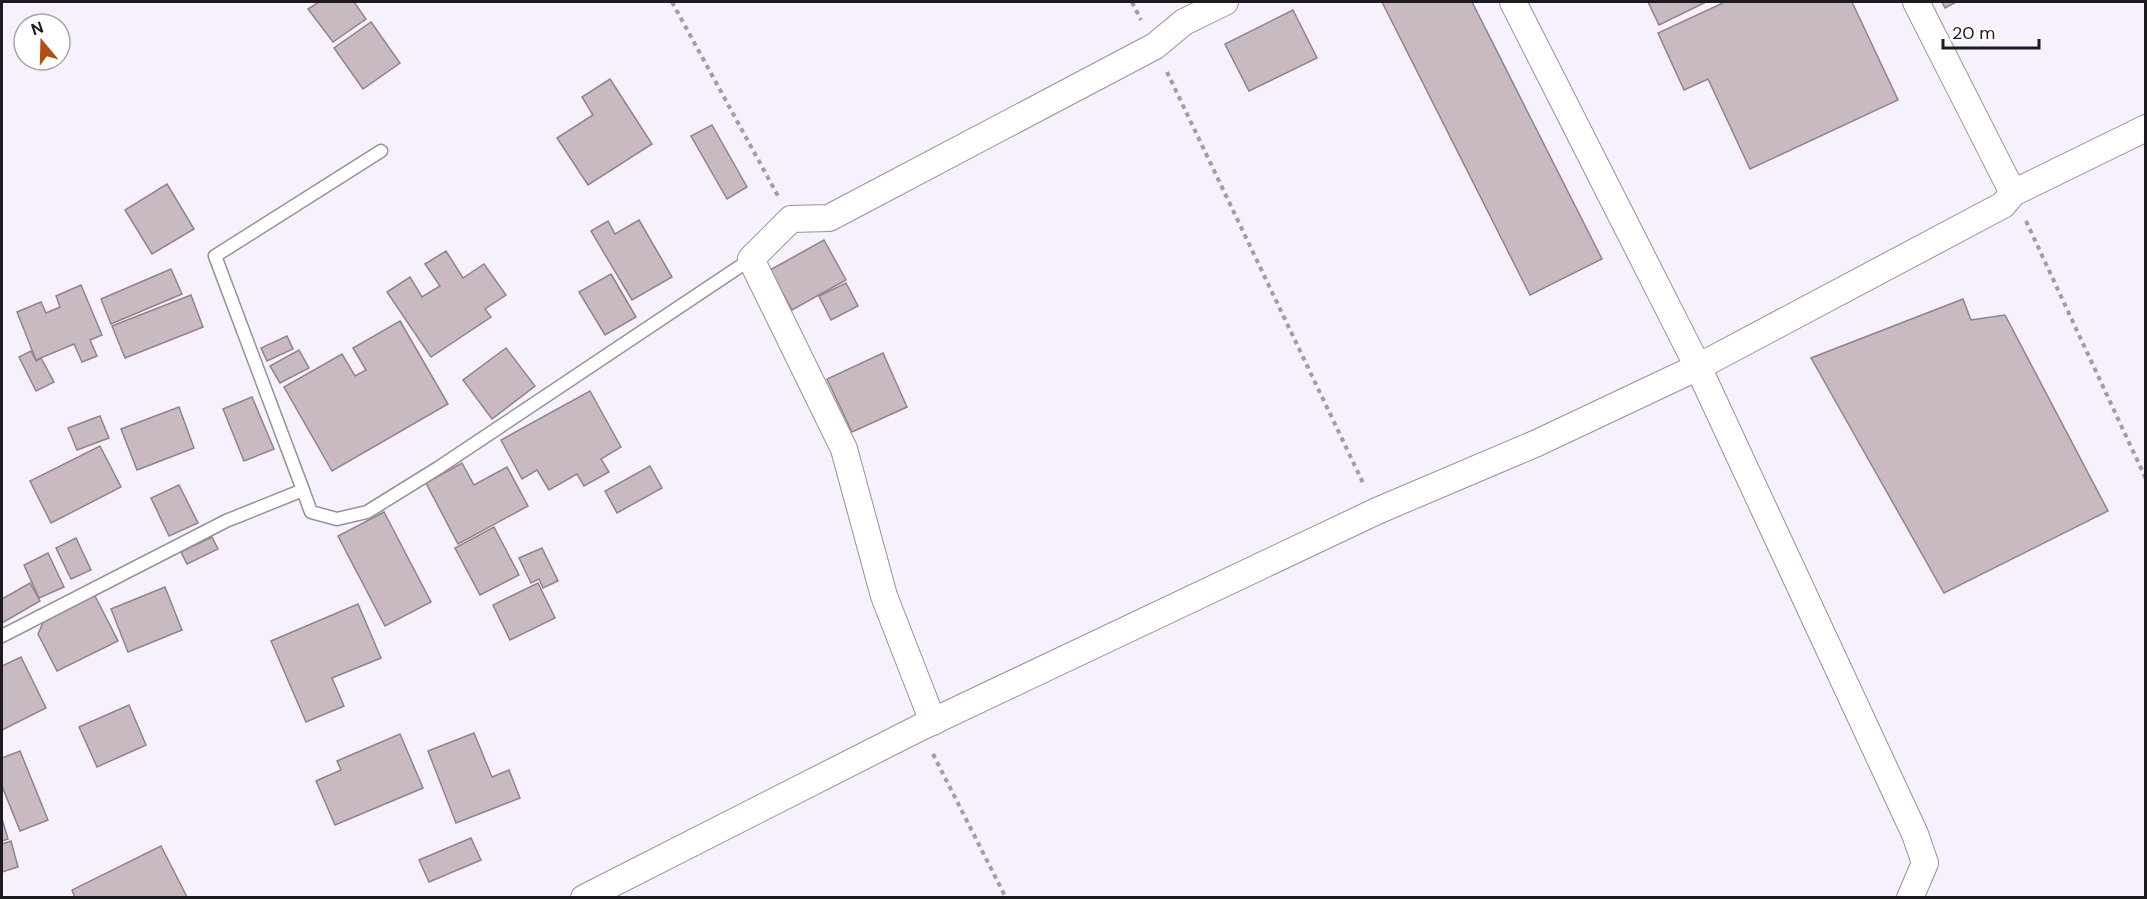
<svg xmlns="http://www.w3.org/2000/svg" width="2147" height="899" font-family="'DM Sans',sans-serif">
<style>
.building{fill:#c9bac2;stroke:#92838b;stroke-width:1.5}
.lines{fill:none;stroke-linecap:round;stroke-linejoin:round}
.service-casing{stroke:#96919e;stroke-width:15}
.minor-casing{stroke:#96919e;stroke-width:28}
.path{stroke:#a19da6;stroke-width:4;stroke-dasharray:4.5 4.5;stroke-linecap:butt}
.service{stroke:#fff;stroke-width:12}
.minor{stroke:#fff;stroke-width:26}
</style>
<rect width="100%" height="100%" fill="#f6f1fd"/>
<g class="building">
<path d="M 319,2 L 354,2 L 366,19 L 333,42 L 308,9 Z"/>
<path d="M 1382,2 L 1472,2 L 1602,259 L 1530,295 Z"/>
<path d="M 1648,2 L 1706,2 L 1659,25 Z"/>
<path d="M 1725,2 L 1852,2 L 1898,100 L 1750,169 L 1708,79 L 1684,90 L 1658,33 Z"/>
<path d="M 1942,2 L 1956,2 L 1945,8 Z"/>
<path d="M 1293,10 L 1317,58 L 1249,91 L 1225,44 Z"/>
<path d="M 371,22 L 400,63 L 363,89 L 334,48 Z"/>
<path d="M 610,79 L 652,144 L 588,185 L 557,138 L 593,115 L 582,97 Z"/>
<path d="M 712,125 L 747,187 L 727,199 L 691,136 Z"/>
<path d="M 167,184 L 194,229 L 152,254 L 125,210 Z"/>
<path d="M 639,220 L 672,277 L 632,300 L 591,231 L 608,221 L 615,234 Z"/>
<path d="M 824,240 L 846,280 L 792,310 L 770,270 Z"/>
<path d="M 446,251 L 463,278 L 484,264 L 506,295 L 485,309 L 491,317 L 431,357 L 387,292 L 410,277 L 422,297 L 440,286 L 425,264 Z"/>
<path d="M 171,269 L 182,294 L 111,324 L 101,299 Z"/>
<path d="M 611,274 L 636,317 L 605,335 L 579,292 Z"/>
<path d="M 846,283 L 858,306 L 831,320 L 819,296 Z"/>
<path d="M 81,285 L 102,335 L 90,340 L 97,356 L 82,362 L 74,344 L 36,360 L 17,312 L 41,302 L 46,313 L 60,307 L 56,296 Z"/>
<path d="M 191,295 L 203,327 L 125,358 L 112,326 Z"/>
<path d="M 1963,299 L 1971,320 L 2005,315 L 2108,511 L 1944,593 L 1811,358 Z"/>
<path d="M 400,321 L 448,404 L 332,471 L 284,387 L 342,354 L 355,376 L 366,370 L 353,348 Z"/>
<path d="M 287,336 L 293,349 L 267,361 L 261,348 Z"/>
<path d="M 506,348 L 535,386 L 492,419 L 463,380 Z"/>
<path d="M 299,350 L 309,368 L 280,383 L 270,366 Z"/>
<path d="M 31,351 L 36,361 L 41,358 L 54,382 L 36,391 L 19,357 Z"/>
<path d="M 883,353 L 907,407 L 852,432 L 827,379 Z"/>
<path d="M 590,391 L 621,447 L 601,459 L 609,472 L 584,486 L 577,474 L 549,490 L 537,470 L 522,479 L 501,440 Z"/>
<path d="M 252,397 L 274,449 L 244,461 L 223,409 Z"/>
<path d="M 179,407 L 194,448 L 137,470 L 121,429 Z"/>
<path d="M 100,416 L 109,438 L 77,450 L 68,428 Z"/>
<path d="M 100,446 L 121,487 L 51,523 L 30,481 Z"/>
<path d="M 462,463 L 474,485 L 507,467 L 528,506 L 458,544 L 426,483 Z"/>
<path d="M 650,466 L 662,488 L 617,513 L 605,491 Z"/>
<path d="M 179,485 L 198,523 L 169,536 L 151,498 Z"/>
<path d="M 384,512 L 431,602 L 385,626 L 338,536 Z"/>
<path d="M 494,527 L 519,575 L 480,595 L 455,548 Z"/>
<path d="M 212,537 L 218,549 L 187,564 L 181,552 Z"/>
<path d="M 76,538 L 91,570 L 71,579 L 56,548 Z"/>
<path d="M 542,548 L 558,581 L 543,588 L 539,579 L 531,583 L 519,558 Z"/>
<path d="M 48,553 L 64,587 L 39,598 L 24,565 Z"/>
<path d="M 30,583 L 40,601 L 2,623 L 2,599 Z"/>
<path d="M 538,583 L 555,618 L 510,640 L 493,605 Z"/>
<path d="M 165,587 L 182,630 L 128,652 L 111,609 Z"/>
<path d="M 94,594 L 118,641 L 57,671 L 38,634 L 45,618 Z"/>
<path d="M 358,604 L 381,658 L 332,678 L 344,706 L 306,722 L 271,641 Z"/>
<path d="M 21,657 L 46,708 L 2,730 L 2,666 Z"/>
<path d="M 129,705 L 146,745 L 97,767 L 79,727 Z"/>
<path d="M 474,733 L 492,777 L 509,770 L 520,798 L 456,823 L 428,751 Z"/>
<path d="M 400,734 L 423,788 L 335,825 L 316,781 L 341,770 L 337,761 Z"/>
<path d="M 20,751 L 48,820 L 20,831 L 2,786 L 2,758 Z"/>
<path d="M 2,819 L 8,839 L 2,841 Z"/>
<path d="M 471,838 L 481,860 L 429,882 L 419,860 Z"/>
<path d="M 11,841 L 18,867 L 2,872 L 2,844 Z"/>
<path d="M 161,846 L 187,897 L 75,898 L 72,890 Z"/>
</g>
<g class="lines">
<defs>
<g id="service">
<path d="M 303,490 L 215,256 L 381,151"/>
<path d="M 2,636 L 226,521 L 303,490 L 311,512 L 337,519 L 367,512 L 438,468 L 751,259"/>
</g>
<g id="minor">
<path d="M 1513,2 L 1698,367 L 1915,834 L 1925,863 L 1910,898"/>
<path d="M 1916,2 L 2013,193"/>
<path d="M 933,722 L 884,596 L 844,449 L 751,259 L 791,219 L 829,218 L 1155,46 L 1184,22 L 1225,2"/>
<path d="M 584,898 L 919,728 L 1377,511 L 1537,443 L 1698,367 L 2003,205 L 2013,193 L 2146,128"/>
</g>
</defs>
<use href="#service" class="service-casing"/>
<use href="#minor" class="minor-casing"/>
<g class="path">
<path d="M 672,2 L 778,196"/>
<path d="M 1132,2 L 1141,20"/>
<path d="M 1167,72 L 1364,485"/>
<path d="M 2026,221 L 2146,479"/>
<path d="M 933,754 L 1006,898"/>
</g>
<use href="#service" class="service"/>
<use href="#minor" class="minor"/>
</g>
<rect width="2147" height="899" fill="none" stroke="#1d1b20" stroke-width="6"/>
<g transform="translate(42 42) rotate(341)"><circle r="28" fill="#ffffff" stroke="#a5a4a6" stroke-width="1.5"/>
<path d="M0-4.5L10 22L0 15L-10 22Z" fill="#b14f11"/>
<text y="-9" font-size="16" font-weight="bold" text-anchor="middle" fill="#1d1b20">N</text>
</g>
<path d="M1943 39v9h96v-9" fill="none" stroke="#1d1b20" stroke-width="3"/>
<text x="1952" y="39" font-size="18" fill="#1d1b20" stroke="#ffffff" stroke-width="4.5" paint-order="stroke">20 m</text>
</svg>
